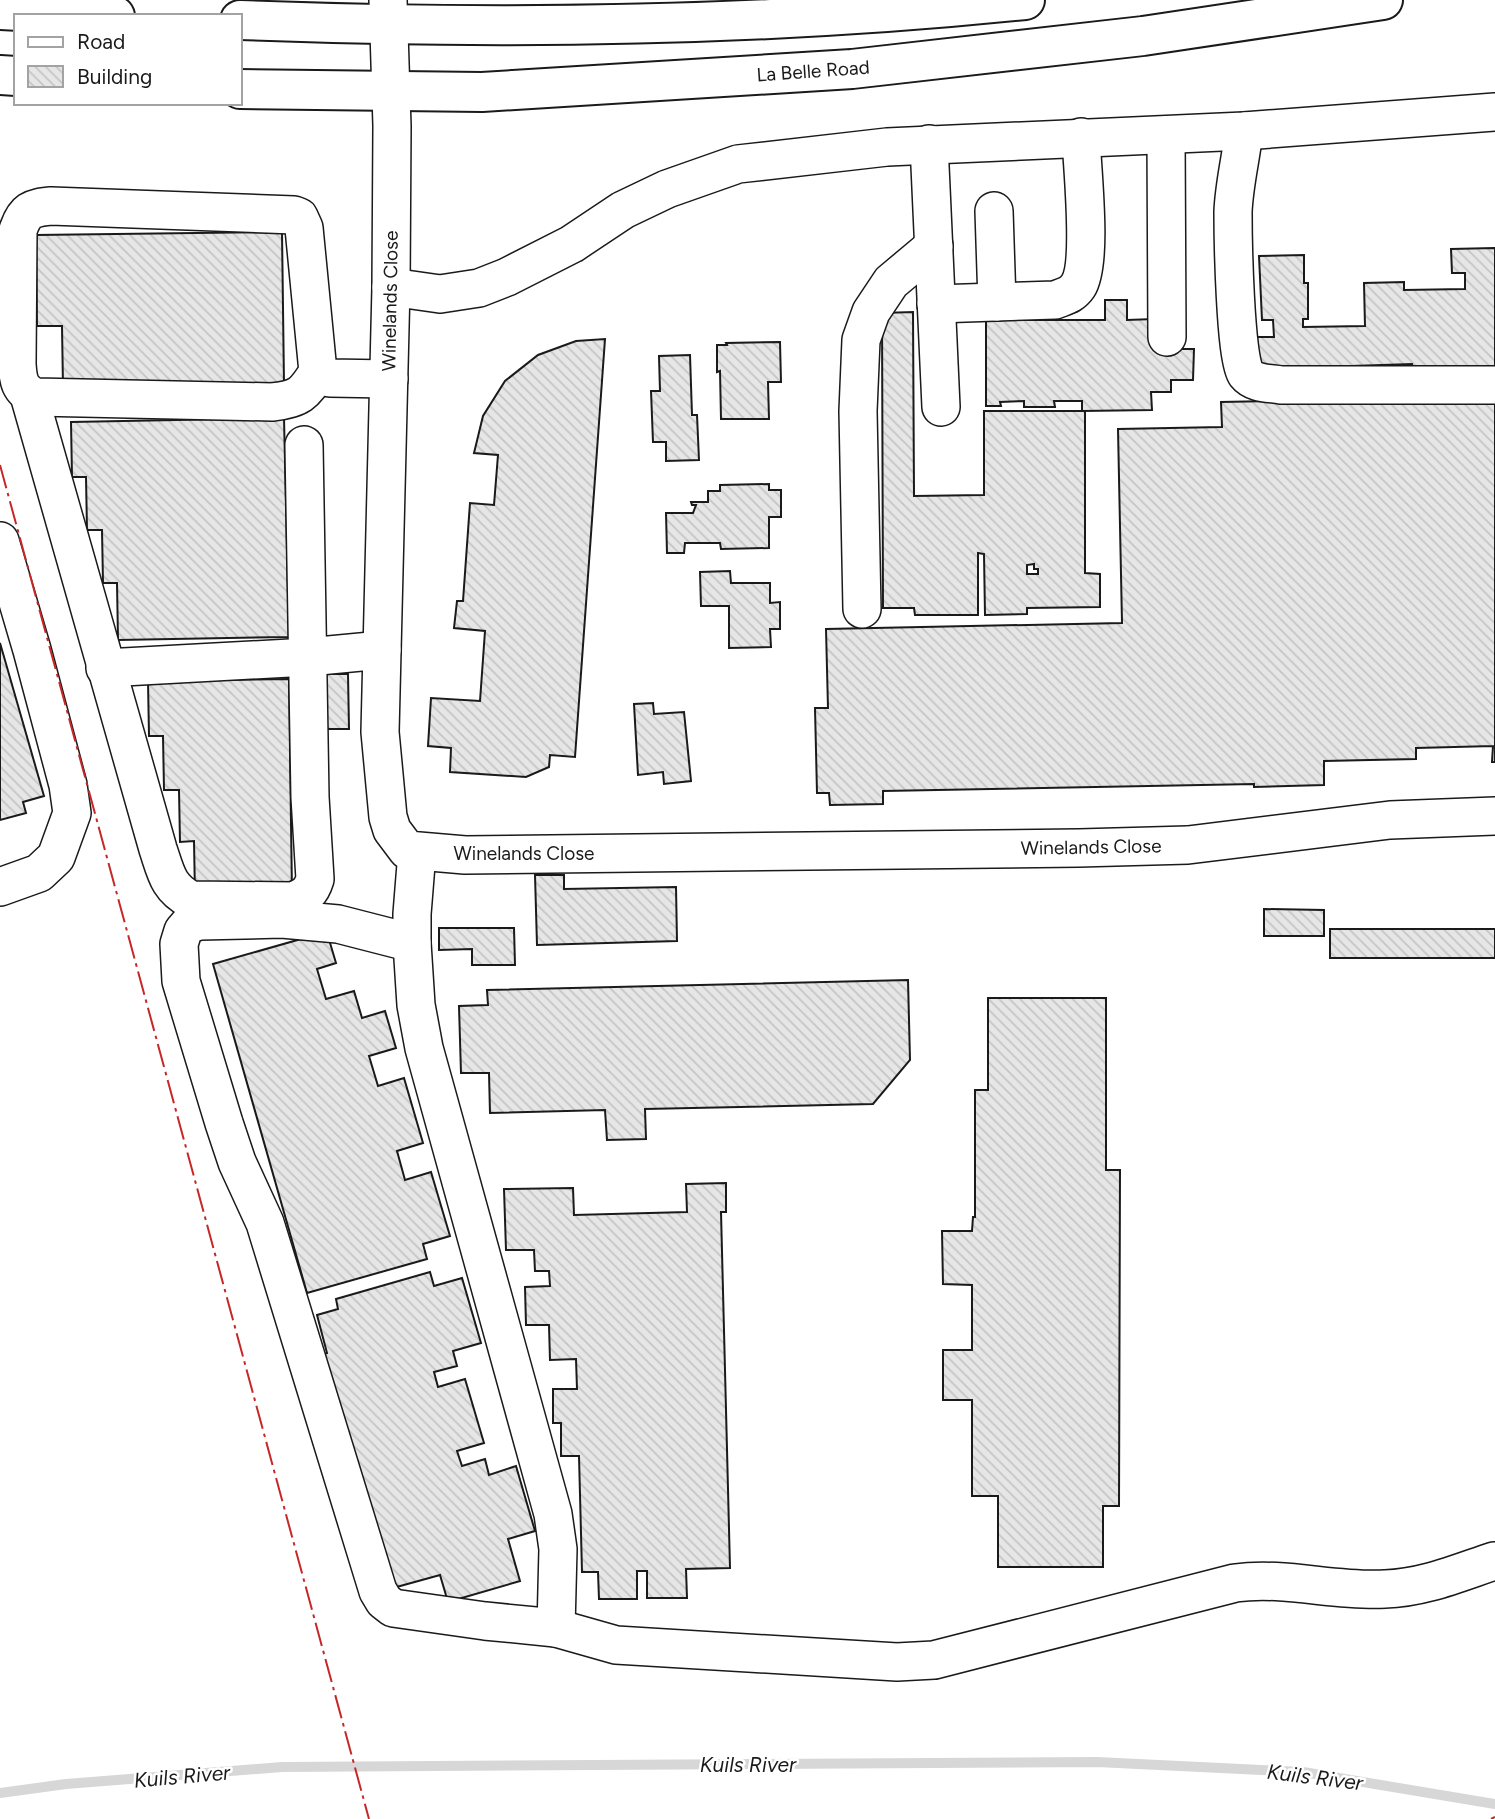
<svg xmlns="http://www.w3.org/2000/svg" width="1495" height="1819" font-family="Figtree,sans-serif">
<style>
.lines{fill:none;stroke-linecap:round;stroke-linejoin:round}
.stream{stroke:#d7d7d7;stroke-width:10}
.building{fill:url(#building-back-hatch);stroke:#1a1a1a;stroke-width:2;fill-rule:evenodd}
.minor-casing{stroke:#1a1a1a;stroke-width:40}
.major-casing{stroke:#1a1a1a;stroke-width:42}
.minor{stroke:#fff;stroke-width:37}
.major{stroke:#fff;stroke-width:38}
.power{stroke:#c62828;stroke-width:2;stroke-dasharray:24 5 3.5 5;stroke-linecap:butt}
.labels{text-anchor:middle;dominant-baseline:central;stroke-width:5;stroke-linejoin:round;paint-order:stroke}
.street-label{font-size:19px;fill:#1a1a1a;stroke:#fff}
.water-label{font-size:21px;font-style:italic;fill:#1a1a1a;stroke:#fff}
</style>
<defs>
<pattern id="building-back-hatch" width="6" height="6" patternUnits="userSpaceOnUse" patternTransform="scale(1.75)"><rect width="6" height="6" fill="#e6e6e6"/><path d="M-1 5l2 2M0 0l6 6M5-1l2 2" fill="none" stroke="#c5c5c5"/></pattern>
</defs>
<rect width="100%" height="100%" fill="#fff"/>
<g class="lines">
<path class="stream" d="M 0,1793 L 66,1784 L 282,1767 L 1097,1762 L 1303,1772 L 1495,1804"/>
</g>
<g class="building">
<path d="M 282,232 L 284,384 L 63,387 L 62,326 L 37,326 L 36,235 Z"/>
<path d="M 1495,248 L 1495,762 L 1492,762 L 1493,746 L 1416,748 L 1416,759 L 1324,761 L 1324,785 L 1254,787 L 1254,784 L 883,791 L 883,804 L 830,805 L 829,793 L 817,793 L 815,708 L 828,708 L 826,629 L 1122,623 L 1118,429 L 1222,427 L 1221,402 L 1487,397 L 1413,370 L 1412,364 L 1352,366 L 1352,376 L 1258,371 L 1257,337 L 1274,337 L 1273,320 L 1262,320 L 1259,256 L 1304,255 L 1304,283 L 1308,283 L 1308,319 L 1303,319 L 1303,327 L 1365,326 L 1364,283 L 1404,282 L 1404,290 L 1465,289 L 1465,273 L 1452,273 L 1451,249 Z"/>
<path d="M 1105,300 L 1127,300 L 1127,320 L 1154,319 L 1154,349 L 1194,349 L 1193,380 L 1171,380 L 1171,392 L 1151,392 L 1152,410 L 1082,411 L 1082,401 L 1054,401 L 1055,407 L 1024,407 L 1024,401 L 1000,402 L 1001,406 L 986,406 L 986,320 L 1105,320 Z"/>
<path d="M 913,312 L 914,496 L 984,495 L 984,411 L 1085,411 L 1085,573 L 1100,574 L 1100,607 L 1027,608 L 1027,614 L 985,615 L 984,554 L 978,553 L 978,615 L 915,615 L 914,608 L 883,608 L 882,313 ZM 1034,564 L 1034,569 L 1038,569 L 1038,574 L 1027,574 L 1027,565 Z"/>
<path d="M 605,339 L 575,757 L 550,755 L 549,767 L 526,777 L 450,772 L 451,748 L 428,746 L 431,698 L 480,701 L 485,631 L 454,628 L 457,601 L 463,601 L 470,503 L 494,505 L 498,455 L 474,453 L 483,416 L 505,381 L 538,355 L 576,341 Z"/>
<path d="M 780,342 L 781,382 L 768,382 L 769,419 L 721,419 L 720,371 L 717,372 L 717,345 L 727,345 L 726,343 Z"/>
<path d="M 690,355 L 692,415 L 697,415 L 699,460 L 666,461 L 666,442 L 653,442 L 651,391 L 660,391 L 659,356 Z"/>
<path d="M 284,418 L 289,637 L 118,640 L 117,583 L 103,583 L 102,530 L 87,530 L 86,477 L 72,477 L 71,422 Z"/>
<path d="M 769,484 L 769,490 L 781,490 L 781,517 L 769,517 L 769,548 L 721,549 L 720,543 L 685,543 L 684,553 L 667,553 L 666,513 L 693,513 L 696,505 L 692,505 L 691,502 L 708,502 L 708,491 L 720,491 L 720,485 Z"/>
<path d="M 730,571 L 731,583 L 770,583 L 770,603 L 780,602 L 780,629 L 770,629 L 771,647 L 729,648 L 729,606 L 701,606 L 700,572 Z"/>
<path d="M 0,643 L 44,796 L 23,802 L 26,813 L 0,820 Z"/>
<path d="M 323,674 L 348,674 L 349,729 L 324,729 Z"/>
<path d="M 289,679 L 292,893 L 195,895 L 194,841 L 180,842 L 179,790 L 164,790 L 163,736 L 149,736 L 148,681 Z"/>
<path d="M 653,703 L 654,714 L 684,712 L 691,781 L 664,784 L 663,772 L 638,775 L 634,704 Z"/>
<path d="M 535,875 L 564,875 L 564,889 L 676,887 L 677,941 L 537,945 Z"/>
<path d="M 1264,909 L 1324,910 L 1324,936 L 1264,936 Z"/>
<path d="M 325,926 L 336,963 L 317,969 L 326,999 L 354,991 L 362,1018 L 385,1011 L 396,1048 L 369,1056 L 378,1086 L 404,1078 L 423,1143 L 397,1151 L 405,1180 L 431,1172 L 450,1236 L 423,1244 L 427,1259 L 307,1293 L 213,964 L 308,937 Z"/>
<path d="M 439,928 L 514,928 L 515,965 L 472,965 L 472,949 L 439,950 Z"/>
<rect x="1330" y="929" width="165" height="29"/>
<path d="M 908,980 L 910,1060 L 873,1104 L 645,1109 L 646,1139 L 607,1140 L 605,1110 L 490,1113 L 489,1073 L 461,1073 L 459,1006 L 488,1005 L 487,990 Z"/>
<path d="M 988,998 L 1106,998 L 1106,1170 L 1120,1170 L 1119,1506 L 1103,1506 L 1103,1567 L 998,1567 L 998,1496 L 972,1496 L 972,1400 L 943,1400 L 943,1350 L 972,1350 L 972,1285 L 943,1284 L 942,1231 L 972,1231 L 973,1217 L 975,1217 L 975,1090 L 988,1090 Z"/>
<path d="M 726,1183 L 726,1212 L 721,1212 L 730,1568 L 686,1569 L 687,1598 L 647,1598 L 647,1571 L 637,1571 L 637,1599 L 599,1599 L 598,1572 L 582,1572 L 579,1456 L 561,1456 L 561,1423 L 553,1423 L 553,1389 L 577,1389 L 576,1359 L 550,1360 L 549,1325 L 526,1325 L 525,1287 L 550,1286 L 549,1271 L 535,1271 L 534,1250 L 506,1250 L 504,1189 L 573,1188 L 574,1215 L 687,1212 L 686,1184 Z"/>
<path d="M 430,1272 L 434,1286 L 462,1278 L 481,1343 L 453,1351 L 457,1366 L 434,1372 L 438,1387 L 465,1379 L 484,1443 L 457,1451 L 462,1466 L 485,1459 L 489,1475 L 516,1466 L 535,1531 L 508,1539 L 520,1581 L 448,1602 L 440,1575 L 393,1588 L 324,1354 L 327,1353 L 317,1315 L 338,1309 L 336,1299 Z"/>
</g>
<g class="lines">
<defs>
<g id="minor">
<path d="M 388,0 L 392,126 L 391,287 L 380,732 L 388,817 L 392,830 L 407,850 L 465,855 L 1079,848 L 1188,845 L 1390,820 L 1495,816"/>
<path d="M 1244,131 C 1241,158 1234,185 1233,212 C 1233,237 1235,359 1246,374 C 1254,384 1269,383 1281,385 L 1495,385"/>
<path d="M 1166,135 L 1167,337"/>
<path d="M 929,144 L 941,407"/>
<path d="M 994,211 L 997,302"/>
<path d="M 391,287 L 440,294 L 479,288 L 507,277 L 572,244 L 623,210 L 667,189 L 738,164 L 887,147 L 1244,131 L 1495,112"/>
<path d="M 936,304 L 1055,300 C 1065,296 1072,295 1078,286 C 1093,263 1082,168 1081,137"/>
<path d="M 318,372 C 304,394 300,399 272,402 L 36,397 C 19,391 18,379 17,364 L 18,230 C 25,210 31,208 51,206 L 294,215 L 299,217 L 304,228 L 318,372 L 330,378 L 389,379"/>
<path d="M 29,395 L 158,849 C 166,873 168,888 191,900 L 293,901 C 306,896 311,892 315,879 L 310,797 L 304,445"/>
<path d="M 0,541 L 32,650 L 68,785 L 72,813 L 56,857 L 39,873 L 0,887"/>
<path d="M 862,609 L 858,411 L 861,340 L 871,312 L 891,282 L 934,246"/>
<path d="M 105,668 L 308,657 L 382,650"/>
<path d="M 417,852 L 412,914 L 412,943 L 416,1005 L 424,1048 L 553,1514 L 558,1549 L 556,1628"/>
<path d="M 412,943 L 338,924 L 282,919 L 200,921 L 189,924 L 183,931 L 179,944 L 181,981 L 224,1123 L 237,1162 L 265,1223 L 378,1591 L 384,1601 L 393,1608 L 485,1621 L 556,1628 L 616,1645 L 897,1662 L 934,1660 L 1235,1583 C 1285,1576 1335,1592 1385,1589 C 1423,1588 1458,1573 1494,1561"/>
</g>
<g id="major">
<path d="M 0,10 L 115,16"/>
<path d="M 240,20 C 501,30 765,27 1025,0"/>
<path d="M 0,75 L 16,76"/>
<path d="M 240,89 L 482,92 L 852,69 L 1143,36 L 1383,0"/>
</g>
</defs>
<use href="#minor" class="minor-casing"/>
<use href="#major" class="major-casing"/>
<use href="#minor" class="minor"/>
<use href="#major" class="major"/>
<g class="power">
<path d="M 0,465 L 369,1819"/>
<path d="M 1491,1819 L 1495,1817"/>
</g>
</g>
<g class="labels">
<g class="street-label">
<text transform="translate(813 71) rotate(-4)">La Belle Road</text>
<text transform="translate(390 301) rotate(-89)">Winelands Close</text>
<text transform="translate(1091 847) rotate(-1)">Winelands Close</text>
<text x="524" y="853">Winelands Close</text>
</g>
<g class="water-label">
<text x="748" y="1764">Kuils River</text>
<text transform="translate(182 1776) rotate(-5)">Kuils River</text>
<text transform="translate(1315 1777) rotate(7)">Kuils River</text>
</g>
</g>
<rect x="14" y="14" width="228" height="91" fill="#ffffff" stroke="#a3a3a3" stroke-width="2"/>
<rect x="28" y="37" width="35" height="10" fill="#ffffff" stroke="#a3a3a3" stroke-width="2"/>
<text x="77" y="49" font-size="21" fill="#1a1a1a">Road</text>
<rect x="28" y="66" width="35" height="21" fill="url(#building-back-hatch)" stroke="#a3a3a3" stroke-width="2"/>
<text x="77" y="84" font-size="21" fill="#1a1a1a">Building</text>
</svg>
